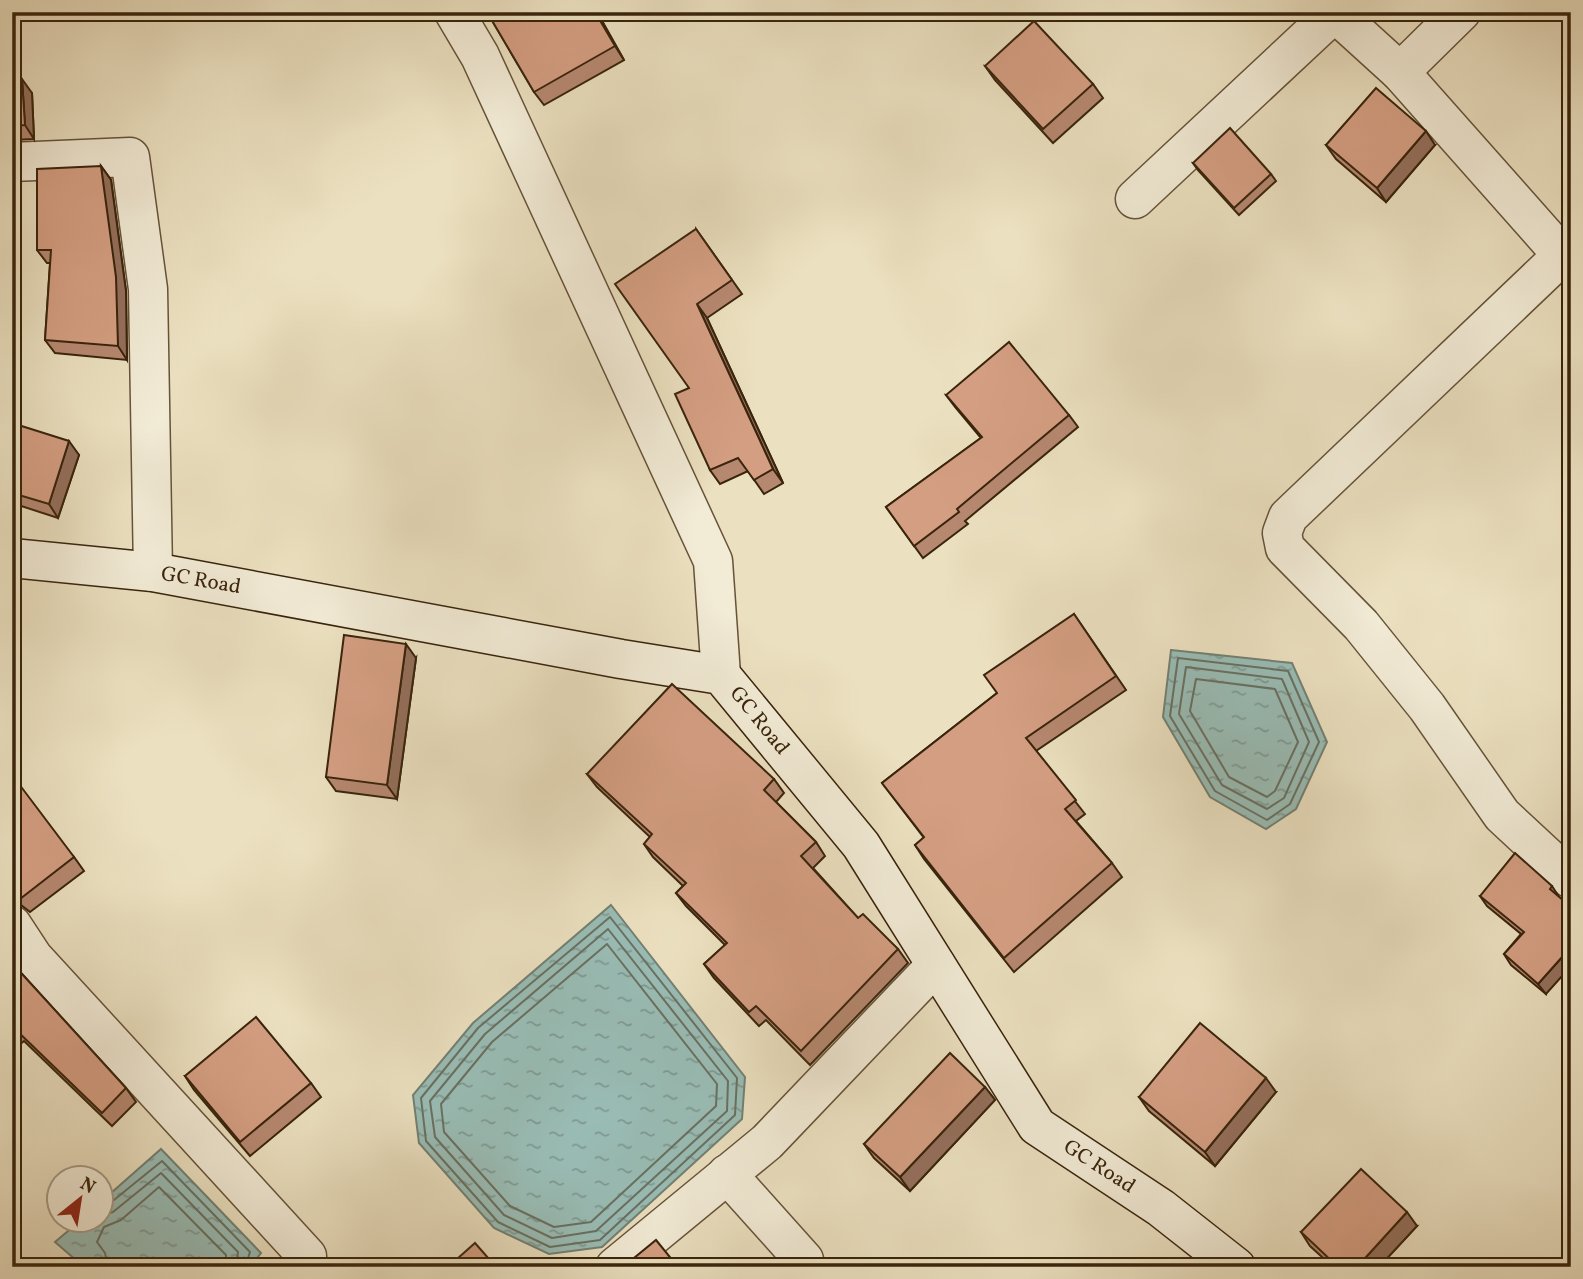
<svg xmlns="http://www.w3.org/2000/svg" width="1583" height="1279" font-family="Vollkorn,serif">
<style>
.water{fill:url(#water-ripples);stroke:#738072;stroke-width:2}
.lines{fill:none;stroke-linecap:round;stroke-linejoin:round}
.shore{stroke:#697061;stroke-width:2}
.street-casing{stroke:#665339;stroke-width:41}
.secondary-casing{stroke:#39240c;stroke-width:41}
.street{stroke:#f2ebd6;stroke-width:38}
.secondary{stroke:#f2ebd6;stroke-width:38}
.wall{fill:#b68870;stroke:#39240c;stroke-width:2}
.shaded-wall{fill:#946f5b;stroke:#39240c;stroke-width:2}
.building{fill:#d49e82;stroke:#39240c;stroke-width:2}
.labels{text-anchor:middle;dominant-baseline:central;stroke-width:6;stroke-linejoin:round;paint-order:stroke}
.street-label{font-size:21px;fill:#39240c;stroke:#f2ebd6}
</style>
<defs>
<pattern id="water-ripples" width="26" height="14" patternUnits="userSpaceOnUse" patternTransform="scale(1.75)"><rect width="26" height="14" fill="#99bdb6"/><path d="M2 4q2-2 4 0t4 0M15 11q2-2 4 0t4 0" fill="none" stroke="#7e9992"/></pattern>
</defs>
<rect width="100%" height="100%" fill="#ebe0c0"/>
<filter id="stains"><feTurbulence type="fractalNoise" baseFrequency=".00286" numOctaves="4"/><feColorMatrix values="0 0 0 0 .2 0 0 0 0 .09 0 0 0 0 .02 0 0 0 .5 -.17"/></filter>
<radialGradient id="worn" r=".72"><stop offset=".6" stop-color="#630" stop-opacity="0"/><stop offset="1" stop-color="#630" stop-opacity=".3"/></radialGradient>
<g class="water">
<path d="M 1171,650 L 1292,663 L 1327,742 L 1296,809 L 1266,829 L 1210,797 L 1163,717 Z"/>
<path d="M 611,905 L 745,1077 L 742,1119 L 602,1247 L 549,1254 L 494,1228 L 419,1143 L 413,1095 L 473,1023 Z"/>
<path d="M 161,1149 L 261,1253 L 250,1267 L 84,1267 L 55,1242 L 81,1220 L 102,1220 L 102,1201 Z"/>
</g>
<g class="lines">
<g class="shore">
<path d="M 1178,658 L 1288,671 L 1319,742 L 1290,804 L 1267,820 L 1215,791 L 1170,716 Z"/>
<path d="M 1186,667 L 1282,679 L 1309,742 L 1284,798 L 1267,809 L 1222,785 L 1179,714 Z"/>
<path d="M 1196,679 L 1275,689 L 1298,742 L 1275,791 L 1267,797 L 1229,777 L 1190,711 Z"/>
<path d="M 610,917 L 737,1078 L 735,1115 L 600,1240 L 550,1247 L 498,1222 L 426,1141 L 421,1098 L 478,1028 Z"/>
<path d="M 608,929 L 728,1081 L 727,1111 L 596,1231 L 552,1238 L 504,1215 L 435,1137 L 430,1101 L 485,1034 Z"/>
<path d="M 607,944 L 717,1084 L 716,1106 L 591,1222 L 554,1227 L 510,1206 L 444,1132 L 441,1104 L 492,1042 Z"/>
<path d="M 102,1206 L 109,1204 L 162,1161 L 250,1252 L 245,1267"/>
<path d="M 102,1215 L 113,1212 L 161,1173 L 238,1252 L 236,1267"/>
<path d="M 108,1267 L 105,1253 L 97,1242 L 104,1227 L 121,1220 L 159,1187 L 226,1255 L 226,1267"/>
</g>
<defs>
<g id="street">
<path d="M 454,12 L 480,56 L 713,561 L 721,675"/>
<path d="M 1334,12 L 1400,72 L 1571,265"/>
<path d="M 1400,72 L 1461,12"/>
<path d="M 12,162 L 130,157 L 148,289 L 153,572"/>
<path d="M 1135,199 L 1334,13"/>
<path d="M 1571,247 L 1288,517 L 1282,533 L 1285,548 L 1361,625 L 1427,707 L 1502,815 L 1571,879"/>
<path d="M 12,925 L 33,957 L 307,1256"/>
<path d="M 727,1174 L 804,1260 L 798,1267"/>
<path d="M 615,1267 L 767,1142 L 936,965"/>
</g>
<path id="secondary" d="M 12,558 L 153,572 L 621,659 L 721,675 L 861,845 L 1037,1126 L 1161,1208 L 1236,1267"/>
</defs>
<use href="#street" class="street-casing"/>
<use href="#secondary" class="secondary-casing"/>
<use href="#street" class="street"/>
<use href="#secondary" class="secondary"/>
</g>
<g class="wall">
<path d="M 487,12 L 597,12 L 624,60 L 544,105 L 534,92 Z"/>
<path d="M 985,66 L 1093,84 L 1103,98 L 1053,143 L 995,80 Z"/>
<path d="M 12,80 L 32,93 L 34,139 L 12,140 Z"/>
<path d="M 1326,145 L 1435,145 L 1386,202 L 1336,159 Z"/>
<path d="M 1193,163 L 1271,174 L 1276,181 L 1239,215 L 1198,170 Z"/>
<path d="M 101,166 L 111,180 L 126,291 L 127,360 L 55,353 L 45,340 L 50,263 L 47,263 L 37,250 Z"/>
<path d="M 696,229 L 742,294 L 707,318 L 783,483 L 764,494 L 748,471 L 720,484 L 710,470 L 689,388 Z"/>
<path d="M 946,395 L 1069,415 L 1078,427 L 965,521 L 968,524 L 923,558 L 886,507 L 981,438 L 955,407 Z"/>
<path d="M 12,423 L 79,455 L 58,518 L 12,503 Z"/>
<path d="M 1074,614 L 1126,690 L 1036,751 L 1085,814 L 1076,821 L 1112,863 L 1122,877 L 1014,972 L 924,859 L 915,845 L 924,838 L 882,783 L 997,693 Z"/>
<path d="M 416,658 L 397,799 L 336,791 L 326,777 Z"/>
<path d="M 587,774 L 774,779 L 784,793 L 776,802 L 816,842 L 825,856 L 813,868 L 858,918 L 898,949 L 908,963 L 810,1065 L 766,1020 L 759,1026 L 714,978 L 704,964 L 725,945 L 686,906 L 676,893 L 683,886 L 653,857 L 644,844 L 650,837 L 597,787 Z"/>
<path d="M 12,796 L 74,857 L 84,871 L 30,912 L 21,905 L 12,905 Z"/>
<path d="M 1552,886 L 1559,897 L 1546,994 L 1511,965 L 1504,954 L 1521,934 L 1487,906 L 1480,896 Z"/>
<path d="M 12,963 L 126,1088 L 136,1102 L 112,1126 L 24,1041 L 12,1051 Z"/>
<path d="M 185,1076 L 311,1083 L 321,1097 L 250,1156 L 194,1090 Z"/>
<path d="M 985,1087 L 995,1100 L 910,1191 L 874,1158 L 864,1144 Z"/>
<path d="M 1276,1092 L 1215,1166 L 1149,1111 L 1139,1097 Z"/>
<path d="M 1417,1226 L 1379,1267 L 1333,1267 L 1310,1246 L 1301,1232 Z"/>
</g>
<g class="shaded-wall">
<path d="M 595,12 L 597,12 L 624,60 L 615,46 Z"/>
<path d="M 22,79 L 32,93 L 34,139 L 25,125 Z"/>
<path d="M 1426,131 L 1435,145 L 1386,202 L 1377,188 Z"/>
<path d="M 101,166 L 111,180 L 126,291 L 127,360 L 118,346 Z"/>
<path d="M 697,304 L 707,318 L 783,483 L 773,469 Z"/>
<path d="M 69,441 L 79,455 L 58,518 L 49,504 Z"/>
<path d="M 406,644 L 416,658 L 397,799 L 387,785 Z"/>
<path d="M 1571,947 L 1571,966 L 1546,994 L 1538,984 Z"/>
<path d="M 1266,1078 L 1276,1092 L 1215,1166 L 1205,1152 Z"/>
<path d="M 985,1087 L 995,1100 L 910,1191 L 900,1177 Z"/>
<path d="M 1407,1212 L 1417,1226 L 1379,1267 L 1357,1267 Z"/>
</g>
<g class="building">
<path d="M 487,12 L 595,12 L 615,46 L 534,92 Z"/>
<path d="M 1034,21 L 1093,84 L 1043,129 L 985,66 Z"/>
<path d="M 22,79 L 25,125 L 12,126 L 12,80 Z"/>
<path d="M 1376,88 L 1426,131 L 1377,188 L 1326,145 Z"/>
<path d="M 1230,128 L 1271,174 L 1234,208 L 1193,163 Z"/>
<path d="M 101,166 L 116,277 L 118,346 L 45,340 L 51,250 L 37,250 L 37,169 Z"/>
<path d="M 696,229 L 732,280 L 697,304 L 773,469 L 754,480 L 738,458 L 710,470 L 675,394 L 689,388 L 615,284 Z"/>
<path d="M 1009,342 L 1069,415 L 957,509 L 959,512 L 914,546 L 886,507 L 982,437 L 946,395 Z"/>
<path d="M 12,423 L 69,441 L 49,504 L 12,493 Z"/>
<path d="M 1074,614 L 1116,676 L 1026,738 L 1076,800 L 1065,809 L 1112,863 L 1004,958 L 915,845 L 924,837 L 882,783 L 997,693 L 984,675 Z"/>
<path d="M 344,635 L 406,644 L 387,785 L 326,777 Z"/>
<path d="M 672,684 L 774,779 L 764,790 L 816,842 L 801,856 L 858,918 L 863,914 L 898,949 L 801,1051 L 756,1006 L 749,1012 L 704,964 L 727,943 L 676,893 L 686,883 L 644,844 L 652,834 L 587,774 Z"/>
<path d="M 22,788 L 74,857 L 20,899 L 12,892 L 12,796 Z"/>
<path d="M 1515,853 L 1552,886 L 1550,889 L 1571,907 L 1571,947 L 1538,984 L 1504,954 L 1524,932 L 1480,896 Z"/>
<path d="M 12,963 L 126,1088 L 102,1113 L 14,1028 L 12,1029 Z"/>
<path d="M 256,1017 L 311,1083 L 240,1142 L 185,1076 Z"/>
<path d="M 1200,1023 L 1266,1078 L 1205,1152 L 1139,1097 Z"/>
<path d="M 950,1053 L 985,1087 L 900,1177 L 864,1144 Z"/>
<path d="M 1361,1169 L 1407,1212 L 1357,1267 L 1338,1267 L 1301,1232 Z"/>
<path d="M 656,1240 L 678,1267 L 623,1267 Z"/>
<path d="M 475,1243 L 496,1267 L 448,1267 Z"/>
</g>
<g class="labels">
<g class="street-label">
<text transform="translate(201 581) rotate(10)">GC Road</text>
<text transform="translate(759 721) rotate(51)">GC Road</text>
<text transform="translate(1099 1167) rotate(33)">GC Road</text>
</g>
</g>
<rect width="1583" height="1279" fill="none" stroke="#ebe0c0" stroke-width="42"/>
<rect x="14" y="14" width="1555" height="1251" fill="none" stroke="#39240c" stroke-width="3.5"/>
<rect x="21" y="21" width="1541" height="1237" fill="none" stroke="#39240c" stroke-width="2"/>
<g transform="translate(80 1199) rotate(30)"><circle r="33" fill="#f2ebd6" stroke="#a89b85" stroke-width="2"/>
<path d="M0-5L12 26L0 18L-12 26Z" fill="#8f2418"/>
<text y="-10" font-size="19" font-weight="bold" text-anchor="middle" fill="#39240c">N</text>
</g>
<rect width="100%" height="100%" filter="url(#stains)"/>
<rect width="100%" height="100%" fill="url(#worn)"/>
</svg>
